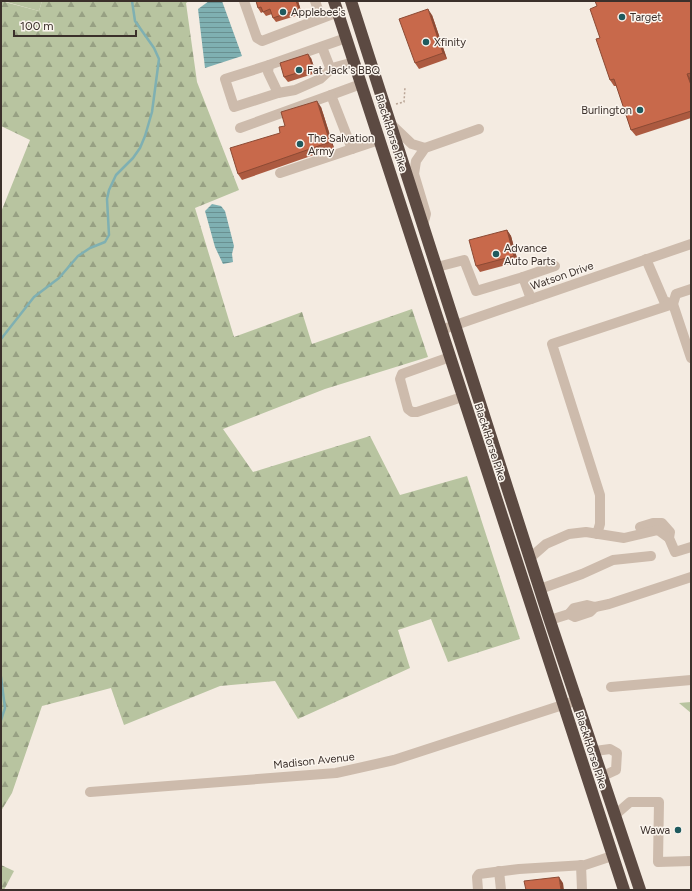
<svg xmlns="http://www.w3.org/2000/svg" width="692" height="891" font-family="Figtree,sans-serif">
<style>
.grass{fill:#b8c4a0}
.forest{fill:url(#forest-firs)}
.water{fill:url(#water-rules)}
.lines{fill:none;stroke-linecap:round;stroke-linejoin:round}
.stream{stroke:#7fb0b2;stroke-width:2.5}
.path{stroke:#b9a596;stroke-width:1.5;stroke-dasharray:2 2;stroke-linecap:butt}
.minor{stroke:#cdbbac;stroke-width:10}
.highway{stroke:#5c4a42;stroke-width:12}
.wall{fill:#ac5a40}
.shaded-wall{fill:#8c4a34}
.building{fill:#c8694b;stroke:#8c4a34}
.poi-dot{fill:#1f5a5e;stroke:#fbf5ee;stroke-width:1.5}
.labels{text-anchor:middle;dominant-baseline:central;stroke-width:3;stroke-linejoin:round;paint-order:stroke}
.poi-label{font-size:11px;fill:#3b302b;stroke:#fbf5ee;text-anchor:start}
.street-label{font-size:11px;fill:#3b302b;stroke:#fbf5ee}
</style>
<defs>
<pattern id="forest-firs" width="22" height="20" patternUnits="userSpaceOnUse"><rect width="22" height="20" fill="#b8c4a0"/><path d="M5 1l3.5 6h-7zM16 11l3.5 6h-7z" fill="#97a083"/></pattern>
<pattern id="water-rules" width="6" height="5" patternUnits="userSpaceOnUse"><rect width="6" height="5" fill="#7fb0b2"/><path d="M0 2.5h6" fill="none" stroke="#699091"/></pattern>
</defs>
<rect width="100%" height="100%" fill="#f4ebe1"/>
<g class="grass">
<path d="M 3,1 L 42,1 L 39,11 Z"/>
<path d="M 691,702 L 691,713 L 679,703 Z"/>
</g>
<g class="forest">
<path d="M 1,1 L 39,11 L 42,1 L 189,1 L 186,3 L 197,82 L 239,190 L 195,208 L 234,337 L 302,312 L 312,344 L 412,309 L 428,357 L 325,389 L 223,429 L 253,472 L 370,436 L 400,495 L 467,476 L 520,639 L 448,662 L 431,619 L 398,630 L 410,668 L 298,719 L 275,681 L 220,686 L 124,725 L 111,688 L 42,706 L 12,793 L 1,811 L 1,212 L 30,140 L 1,126 Z"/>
<path d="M 1,865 L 14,871 L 4,890 L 1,890 Z"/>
</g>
<g class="water">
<path d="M 209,1 L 222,1 L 242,56 L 205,68 L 198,9 Z"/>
<path d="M 212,204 L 221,206 L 225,211 L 234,246 L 232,254 L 233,262 L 223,264 L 215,247 L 205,211 Z"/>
</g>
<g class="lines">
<g class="stream">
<path d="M 1,339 L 34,297 L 59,278 L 78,256 L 90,248 L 105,242 L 109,235 L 107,199 L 109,190 L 116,175 L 133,158 L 140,148 L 145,136 L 152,112 L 159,59 L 154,48 L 135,21 L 132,1"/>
<path d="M 1,677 L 5,708 L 1,720"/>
</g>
<path class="path" d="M 396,104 L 404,102 L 405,87"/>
<g class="minor">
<path d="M 244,1 L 257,38 L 262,41 L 338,12"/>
<path d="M 315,1 L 321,18"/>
<path d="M 346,38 L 269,65 L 268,72 L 278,93 L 295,90 L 320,79 L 332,68 L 354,62"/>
<path d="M 322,47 L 331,70"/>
<path d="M 269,65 L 225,79 L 234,107 L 278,93"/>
<path d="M 361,84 L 331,95 L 352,149 L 379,140"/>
<path d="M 392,125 L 412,144 L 425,148"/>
<path d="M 240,128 L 331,95"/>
<path d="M 280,173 L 352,149"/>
<path d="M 423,225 L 426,214 L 414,174 L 416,161 L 425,148 L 479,129"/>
<path d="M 646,259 L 664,301 L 673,304 L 691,358"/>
<path d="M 437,267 L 464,260 L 476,291 L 523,277"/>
<path d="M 531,299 L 523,277 L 555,266"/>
<path d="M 441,330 L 691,244"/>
<path d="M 450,357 L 402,374 L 400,379 L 408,409 L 412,412 L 417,412 L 462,397"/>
<path d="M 640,527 L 653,523 L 662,523 L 670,532 L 669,538 L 675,552 L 691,547"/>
<path d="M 597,534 L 600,524 L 600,495 L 552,344 L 673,304 L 676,294 L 691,289"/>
<path d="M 530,558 L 546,544 L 569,534 L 586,532 L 624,538 L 658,530 L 669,538"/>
<path d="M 540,589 L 582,574 L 613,560 L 651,556"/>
<path d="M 569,614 L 574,608 L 587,605 L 595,607 L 609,604 L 691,577"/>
<path d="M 550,620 L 569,614 L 575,617 L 590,612 L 595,607"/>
<path d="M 611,687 L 691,680"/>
<path d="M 595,751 L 610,749 L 617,753 L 616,770 L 603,776"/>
<path d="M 90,792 L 336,773 L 394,760 L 578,700"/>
<path d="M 615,815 L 630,802 L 659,802 L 658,862 L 691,861"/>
<path d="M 581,865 L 582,890"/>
<path d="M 499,871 L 501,890"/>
<path d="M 478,890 L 477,877 L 479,874 L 519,869 L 585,865 L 612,856"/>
</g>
<g class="highway">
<path d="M 334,1 L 624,890"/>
<path d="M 351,1 L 549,618 L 640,890"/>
</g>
</g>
<g class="wall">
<path d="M 256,1 L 298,1 L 302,14 L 276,22 L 273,18 L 272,14 L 266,16 L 263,12 L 261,13 L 258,8 Z"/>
<path d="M 691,1 L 691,118 L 636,136 L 631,130 L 617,86 L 614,86 L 610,80 L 600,38 L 597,6 Z"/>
<path d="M 432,15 L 447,59 L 419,69 L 415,63 Z"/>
<path d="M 311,58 L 316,73 L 288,82 L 284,77 Z"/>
<path d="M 321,107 L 334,148 L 242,180 L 238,174 L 280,133 Z"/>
<path d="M 507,230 L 511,236 L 518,262 L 480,272 L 476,266 Z"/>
</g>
<g class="shaded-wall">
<path d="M 296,1 L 298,1 L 302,14 L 299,9 Z"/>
<path d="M 428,9 L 432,15 L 447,59 L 443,53 Z"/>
<path d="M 308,54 L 311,58 L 316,73 L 313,68 Z"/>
<path d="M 687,74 L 691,79 L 691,85 Z"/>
<path d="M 317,101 L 321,107 L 334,148 L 330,142 Z"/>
<path d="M 507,230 L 511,236 L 518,262 L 514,256 Z"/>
<path d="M 559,877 L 563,883 L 564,890 L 561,890 Z"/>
</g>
<g class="building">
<path d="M 256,1 L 296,1 L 299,9 L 273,18 L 270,9 L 263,12 L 261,7 L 258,8 Z"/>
<path d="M 595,1 L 691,1 L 691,73 L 687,74 L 691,85 L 691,111 L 631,130 L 614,79 L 610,80 L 596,39 L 600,38 L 590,9 L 597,6 Z"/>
<path d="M 428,9 L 443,53 L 415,63 L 399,19 Z"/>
<path d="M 308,54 L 313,68 L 284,77 L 280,63 Z"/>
<path d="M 317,101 L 330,142 L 238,174 L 230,148 L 280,133 L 279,127 L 285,126 L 281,112 Z"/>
<path d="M 507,230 L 514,256 L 476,266 L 469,240 Z"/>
<path d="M 559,877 L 561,890 L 526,890 L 524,881 Z"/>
</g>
<g class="poi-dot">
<circle cx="283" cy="12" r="4"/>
<circle cx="622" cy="17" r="4"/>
<circle cx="426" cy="42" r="4"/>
<circle cx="299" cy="70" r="4"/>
<circle cx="640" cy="110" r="4"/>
<circle cx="300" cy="144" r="4"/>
<circle cx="496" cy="254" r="4"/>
<circle cx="678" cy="830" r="4"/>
</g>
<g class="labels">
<g class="poi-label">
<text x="291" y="12">Applebee's</text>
<text x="630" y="17">Target</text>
<text x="434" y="42">Xfinity</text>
<text x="307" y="70">Fat Jack's BBQ</text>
<text x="632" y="110" text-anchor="end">Burlington</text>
<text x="308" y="138">The Salvation<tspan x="308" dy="13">Army</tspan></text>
<text x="504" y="248">Advance<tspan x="504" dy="13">Auto Parts</tspan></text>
<text x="670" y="830" text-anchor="end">Wawa</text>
</g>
<g class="street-label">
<text transform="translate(391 133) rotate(72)">Black Horse Pike</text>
<text transform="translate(562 276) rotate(-19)">Watson Drive</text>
<text transform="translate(490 442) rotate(72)">Black Horse Pike</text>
<text transform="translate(591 750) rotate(72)">Black Horse Pike</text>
<text transform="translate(314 761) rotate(-6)">Madison Avenue</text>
</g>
</g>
<rect width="692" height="891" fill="none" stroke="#3b302b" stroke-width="4"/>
<path d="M14 30v6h122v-6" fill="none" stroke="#3b302b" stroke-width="2"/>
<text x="20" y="30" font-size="12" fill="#3b302b" stroke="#fbf5ee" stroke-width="3" paint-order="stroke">100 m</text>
</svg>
